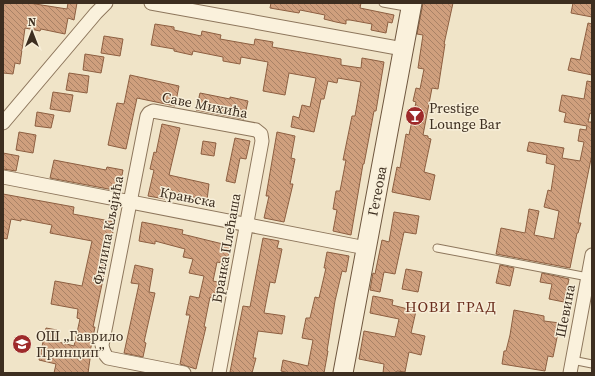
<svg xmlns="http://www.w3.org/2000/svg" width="595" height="376" font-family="'Source Serif 4',serif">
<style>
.building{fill:url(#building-back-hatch);stroke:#8d5f41}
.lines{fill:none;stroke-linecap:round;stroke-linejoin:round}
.service-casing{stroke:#8d765c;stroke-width:9}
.minor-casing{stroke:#8d765c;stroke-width:15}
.secondary-casing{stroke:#6f573f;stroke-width:21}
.service{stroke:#faf1dc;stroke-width:7}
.minor{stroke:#faf1dc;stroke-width:13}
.secondary{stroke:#faf1dc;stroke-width:19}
.labels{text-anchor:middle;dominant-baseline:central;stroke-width:3;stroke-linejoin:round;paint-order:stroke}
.street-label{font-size:14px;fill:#3d2e20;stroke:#f7eed8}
.poi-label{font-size:14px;fill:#3d2e20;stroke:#f7eed8;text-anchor:start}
.neighbourhood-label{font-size:15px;letter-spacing:1px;fill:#6b2e1e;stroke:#f7eed8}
</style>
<defs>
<pattern id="building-back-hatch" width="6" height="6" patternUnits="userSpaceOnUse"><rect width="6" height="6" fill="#cf9f7d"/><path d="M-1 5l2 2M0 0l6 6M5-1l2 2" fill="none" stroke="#a98266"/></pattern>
</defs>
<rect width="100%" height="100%" fill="#f0e4c8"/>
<g class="building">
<path d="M 3,3 L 29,3 L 67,9 L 68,3 L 77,3 L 74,20 L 68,18 L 65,34 L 41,29 L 40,31 L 25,28 L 20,64 L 15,63 L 13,74 L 3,73 Z"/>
<path d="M 271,3 L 361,3 L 360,8 L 394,15 L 392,23 L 388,22 L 386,33 L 371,30 L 372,24 L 350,20 L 346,20 L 346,24 L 336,22 L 324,19 L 325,15 L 300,10 L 299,13 L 270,8 Z"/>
<path d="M 423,3 L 453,3 L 444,44 L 445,44 L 438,89 L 432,88 L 423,135 L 428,136 L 428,138 L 431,139 L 424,172 L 435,175 L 430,200 L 392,192 L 397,167 L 400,168 L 406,134 L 409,135 L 416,102 L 413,101 L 416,88 L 420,89 L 424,69 L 418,68 L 423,35 L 417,34 Z"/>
<path d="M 573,3 L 592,3 L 592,17 L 571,13 Z"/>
<path d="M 588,23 L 592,24 L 592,75 L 568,70 L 571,58 L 580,60 Z"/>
<path d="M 155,24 L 174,27 L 174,30 L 201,36 L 202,31 L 221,35 L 220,39 L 254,45 L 255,39 L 273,42 L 272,47 L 341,59 L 341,65 L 361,68 L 362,58 L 384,62 L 376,111 L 374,111 L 364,164 L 363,164 L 351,235 L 333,231 L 337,210 L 333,209 L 336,191 L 340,191 L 346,160 L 343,160 L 352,116 L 355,116 L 361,82 L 338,78 L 337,83 L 328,81 L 324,99 L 321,99 L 314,132 L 291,127 L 293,116 L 299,118 L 302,105 L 310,107 L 316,78 L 289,73 L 285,95 L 263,91 L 268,62 L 241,57 L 240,64 L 223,61 L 223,57 L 193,51 L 192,55 L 174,51 L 174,49 L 151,45 Z"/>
<path d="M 104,36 L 123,39 L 120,56 L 101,53 Z"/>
<path d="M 85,54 L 104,57 L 101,73 L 83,70 Z"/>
<path d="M 69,73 L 89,76 L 87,93 L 66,90 Z"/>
<path d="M 130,75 L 179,86 L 175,106 L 137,98 L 126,149 L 108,145 L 117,103 L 124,104 Z"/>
<path d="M 587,81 L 592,82 L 592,114 L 590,113 L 588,122 L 592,122 L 592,154 L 578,223 L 581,223 L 578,233 L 577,233 L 570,268 L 496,254 L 501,228 L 525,233 L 529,209 L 539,211 L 534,235 L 554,239 L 559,211 L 544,207 L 548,190 L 551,191 L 555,165 L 546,163 L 547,155 L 527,151 L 529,142 L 564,148 L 562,158 L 580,161 L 584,142 L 578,141 L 580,129 L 586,130 L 587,126 L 564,122 L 566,113 L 559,111 L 562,95 L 584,99 Z"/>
<path d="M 53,92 L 73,95 L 70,112 L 50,109 Z"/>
<path d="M 200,93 L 230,99 L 230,97 L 248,101 L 244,119 L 196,110 Z"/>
<path d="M 37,112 L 54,115 L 51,128 L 35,126 Z"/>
<path d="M 162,124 L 180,128 L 169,175 L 209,184 L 207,200 L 166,191 L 165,199 L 148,196 L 154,170 L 150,169 L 154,152 L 156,153 Z"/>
<path d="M 19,132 L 36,135 L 33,153 L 16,150 Z"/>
<path d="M 277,132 L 295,136 L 291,158 L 295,159 L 290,184 L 293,184 L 284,222 L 264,218 L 269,196 L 266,196 Z"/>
<path d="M 235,138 L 250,141 L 246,159 L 240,158 L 235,183 L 226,181 Z"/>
<path d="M 203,141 L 216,143 L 214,156 L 201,154 Z"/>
<path d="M 3,153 L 19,156 L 16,171 L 3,169 Z"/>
<path d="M 54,160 L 106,170 L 107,167 L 123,170 L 119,191 L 50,178 Z"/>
<path d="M 3,194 L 74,207 L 73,214 L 115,222 L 93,327 L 95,327 L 90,352 L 91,352 L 88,373 L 54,373 L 56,364 L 39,360 L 46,328 L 57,330 L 55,341 L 74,346 L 80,319 L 77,318 L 78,309 L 51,304 L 55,281 L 82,286 L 92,241 L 50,233 L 52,225 L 21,219 L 21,221 L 11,219 L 7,239 L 3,238 Z"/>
<path d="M 394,212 L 419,216 L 416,234 L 404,232 L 395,274 L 384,272 L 380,292 L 370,290 L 373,273 L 375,274 L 382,240 L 389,242 Z"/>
<path d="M 142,222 L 183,230 L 182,234 L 231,246 L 226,264 L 217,262 L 213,281 L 222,283 L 218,299 L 210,297 L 204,327 L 206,327 L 196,369 L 180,364 L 190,315 L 186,315 L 190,296 L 199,298 L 204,276 L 189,273 L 193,259 L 183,257 L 185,249 L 155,241 L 155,244 L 139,241 Z"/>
<path d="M 263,238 L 279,241 L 277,248 L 282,249 L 275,283 L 270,282 L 264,313 L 285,316 L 282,334 L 258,331 L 253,358 L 256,358 L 252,373 L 236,373 L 230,372 L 243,306 L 250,307 Z"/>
<path d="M 327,252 L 349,256 L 346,272 L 342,271 L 335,301 L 327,351 L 328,351 L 324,373 L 289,373 L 281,371 L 283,360 L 308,366 L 313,340 L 302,338 L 306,318 L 310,318 L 315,297 L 319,298 L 326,268 L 324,268 Z"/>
<path d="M 135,265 L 153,269 L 149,292 L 155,293 L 144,342 L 146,343 L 143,357 L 124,353 L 139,284 L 131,283 Z"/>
<path d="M 500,265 L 514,268 L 510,286 L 496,283 Z"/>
<path d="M 406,269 L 422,272 L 418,292 L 402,289 Z"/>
<path d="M 542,273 L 569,279 L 564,302 L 549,299 L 552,284 L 540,282 Z"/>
<path d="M 373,296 L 393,300 L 392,305 L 416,311 L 411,333 L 425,336 L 421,355 L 409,352 L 405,372 L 397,371 L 396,373 L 383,373 L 384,364 L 359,359 L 364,331 L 395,337 L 399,319 L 370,313 Z"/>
<path d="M 514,310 L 544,316 L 544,321 L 560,323 L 553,357 L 548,356 L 545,371 L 502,364 L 504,351 L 506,351 L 510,335 Z"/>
</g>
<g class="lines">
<defs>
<g id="service">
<path d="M 383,3 L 411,8"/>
<path d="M 437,248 L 588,277"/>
<path d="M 572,360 L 592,364"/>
</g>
<g id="minor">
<path d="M 151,3 L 403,49"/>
<path d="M 3,123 L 96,13 L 106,3"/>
<path d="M 3,177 L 366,248"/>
<path d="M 184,373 L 108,358 C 104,354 103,351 102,345 L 147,116 L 149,113 L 153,111 L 256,130 L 261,134 L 262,141 L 219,373"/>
<path d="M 570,373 L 592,255"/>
</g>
<path id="secondary" d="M 343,373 L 412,3"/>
</defs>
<use href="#service" class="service-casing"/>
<use href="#minor" class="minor-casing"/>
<use href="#secondary" class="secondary-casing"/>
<use href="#service" class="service"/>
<use href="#minor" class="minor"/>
<use href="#secondary" class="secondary"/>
</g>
<defs>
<symbol id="bar-disc" viewBox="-11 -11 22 22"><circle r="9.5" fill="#9e2a2b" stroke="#f7eed8"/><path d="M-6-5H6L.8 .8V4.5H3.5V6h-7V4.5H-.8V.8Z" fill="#fff"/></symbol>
<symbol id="school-disc" viewBox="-11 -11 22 22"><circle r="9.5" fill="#9e2a2b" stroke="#f7eed8"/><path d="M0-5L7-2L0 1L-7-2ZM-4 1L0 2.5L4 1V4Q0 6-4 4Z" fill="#fff"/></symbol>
</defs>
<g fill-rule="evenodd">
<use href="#bar-disc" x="404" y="105" width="22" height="22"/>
<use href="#school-disc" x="11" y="333" width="22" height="22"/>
</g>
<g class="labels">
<g class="street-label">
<text transform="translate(205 105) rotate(11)">Саве Михића</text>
<text transform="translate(377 191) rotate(-79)">Гетеова</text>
<text transform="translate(188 197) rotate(11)">Крањска</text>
<text transform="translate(108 230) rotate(-79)">Филипа Кљајића</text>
<text transform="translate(226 248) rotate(-80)">Бранка Плећаша</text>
<text transform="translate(565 311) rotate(-79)">Шевина</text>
</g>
<g class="poi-label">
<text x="429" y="108">Prestige<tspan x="429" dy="16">Lounge Bar</tspan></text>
<text x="36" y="336">ОШ „Гаврило<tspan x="36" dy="16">Принцип”</tspan></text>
</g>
<g class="neighbourhood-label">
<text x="451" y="306">НОВИ ГРАД</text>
</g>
</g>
<rect width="595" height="376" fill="none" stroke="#3d2e20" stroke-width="8"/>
<g transform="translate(32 32)" stroke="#f7eed8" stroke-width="3" paint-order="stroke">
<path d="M0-3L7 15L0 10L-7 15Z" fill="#3d2e20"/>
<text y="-6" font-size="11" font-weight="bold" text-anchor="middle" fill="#3d2e20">N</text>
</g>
</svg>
